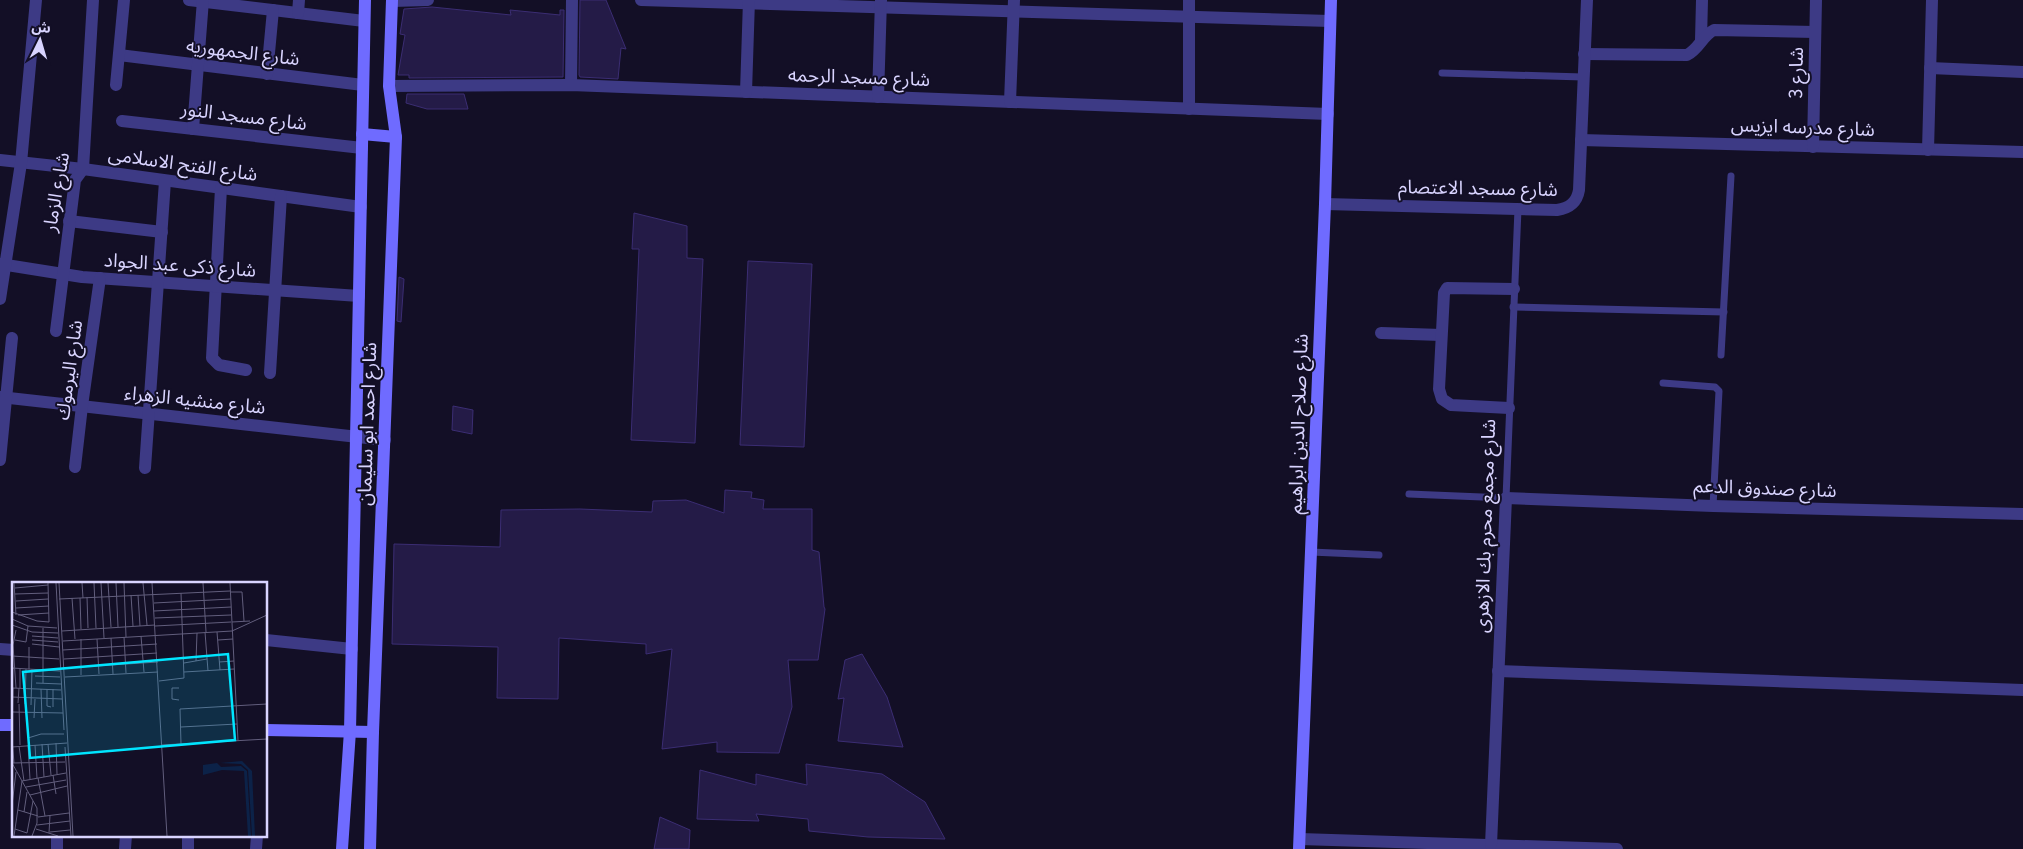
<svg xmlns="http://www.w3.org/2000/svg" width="2023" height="849" font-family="Figtree,'Noto Sans Arabic',sans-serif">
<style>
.building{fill:#241b47;stroke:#3b2d73}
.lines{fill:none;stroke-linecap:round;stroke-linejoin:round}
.lane{stroke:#3d3a85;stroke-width:7}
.street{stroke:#3d3a85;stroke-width:12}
.secondary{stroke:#6f6bff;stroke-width:12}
.labels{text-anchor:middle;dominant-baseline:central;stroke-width:4;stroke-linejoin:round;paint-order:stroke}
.street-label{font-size:19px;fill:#d9d4ff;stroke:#130f26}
.inset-road{fill:none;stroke:#625e7d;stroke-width:1}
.view{fill:#00e5ff;fill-opacity:0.15;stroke:#00e5ff;stroke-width:2.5}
.inset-edge{fill:none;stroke:#d9d4ff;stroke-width:2.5}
</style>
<rect width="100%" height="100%" fill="#130f26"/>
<g class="building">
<path d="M 580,0 L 606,0 L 626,49 L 621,48 L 618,79 L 580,77 L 579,75 Z"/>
<path d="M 432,7 L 511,15 L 510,10 L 560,15 L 560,10 L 564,10 L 563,77 L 409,78 L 409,75 L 398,75 L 405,35 L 400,34 L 404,9 Z"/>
<path d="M 407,94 L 464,94 L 468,109 L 427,109 L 406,103 Z"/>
<path d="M 634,213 L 687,226 L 687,258 L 703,259 L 695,443 L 631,440 L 639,249 L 632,249 Z"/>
<path d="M 748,261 L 812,264 L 804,447 L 740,445 Z"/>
<path d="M 399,277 L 404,279 L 401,322 L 397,321 Z"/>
<path d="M 453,406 L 473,410 L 472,434 L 452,430 Z"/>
<path d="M 725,490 L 752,492 L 751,498 L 764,500 L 763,509 L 812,509 L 812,550 L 819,552 L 824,607 L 825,609 L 818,660 L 788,660 L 792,707 L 779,753 L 717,752 L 717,742 L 662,749 L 672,649 L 646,654 L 646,644 L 559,638 L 558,699 L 497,698 L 498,647 L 392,644 L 394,544 L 500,547 L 501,510 L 580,509 L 652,512 L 653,501 L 686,500 L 724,513 Z"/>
<path d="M 862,654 L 887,697 L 903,747 L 838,741 L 844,698 L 838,699 L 845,660 Z"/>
<path d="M 806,764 L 882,774 L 925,802 L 945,839 L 868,837 L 809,831 L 808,819 L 756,814 L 759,821 L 697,819 L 700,770 L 756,785 L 756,774 L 807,785 Z"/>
<path d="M 660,817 L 690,830 L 689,849 L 654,849 Z"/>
</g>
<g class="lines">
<g class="lane">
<path d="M 1442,73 L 1583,77"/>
<path d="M 1513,307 L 1724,312"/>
<path d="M 1721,355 L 1731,176"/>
<path d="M 1663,383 L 1715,387 L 1719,391 L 1713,506"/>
<path d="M 1409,494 L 1506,498 L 1518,209"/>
<path d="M 1311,552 L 1379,555"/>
</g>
<g class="street">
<path d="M 189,0 L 364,21"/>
<path d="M 641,0 L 1330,21"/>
<path d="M 1189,0 L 1189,109"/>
<path d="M 392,1 L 428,0"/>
<path d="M 298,13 L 299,0"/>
<path d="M 1701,40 L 1702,0"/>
<path d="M 1584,54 L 1687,55 C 1699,49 1702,36 1714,30 L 1815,32"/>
<path d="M 119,55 L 363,85"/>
<path d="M 1930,68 L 2023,72"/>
<path d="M 267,74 L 273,10"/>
<path d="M 116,85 L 124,0"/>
<path d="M 571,85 L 572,0"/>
<path d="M 389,86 L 571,85 L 1328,114"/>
<path d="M 746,92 L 749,0"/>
<path d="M 878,97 L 881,0"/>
<path d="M 1010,102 L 1014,0"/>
<path d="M 122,121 L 362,148"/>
<path d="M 193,129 L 203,0"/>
<path d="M 1581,140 L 2023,152"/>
<path d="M 1813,147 L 1816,0"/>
<path d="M 1928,150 L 1932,0"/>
<path d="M 0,160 L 83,169 L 361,207"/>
<path d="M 221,188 L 212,358 L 219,365 L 246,370"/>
<path d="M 1325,204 L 1557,210 C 1570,208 1577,202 1579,190 L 1587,0"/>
<path d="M 69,221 L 162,232"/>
<path d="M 0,264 L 82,277 L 359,296"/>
<path d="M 0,299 L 21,163 L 36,0"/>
<path d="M 56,331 L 75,180 L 83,169 L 93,0"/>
<path d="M 1381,333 L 1441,335"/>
<path d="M 270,373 L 281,196"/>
<path d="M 0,397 L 385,440"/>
<path d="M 1509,408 L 1451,405 L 1442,399 L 1439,389 L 1444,293 L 1447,288 L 1514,289"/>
<path d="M 0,460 L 12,338"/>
<path d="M 75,467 L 82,406 L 100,278"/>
<path d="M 145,468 L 165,181"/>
<path d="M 266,640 L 352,649"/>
<path d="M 0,649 L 14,650"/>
<path d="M 1498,671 L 2023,690"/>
<path d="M 1300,839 L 1617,849"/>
<path d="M 1491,845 L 1506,498 L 1713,506 L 2023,514"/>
<path d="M 57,849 L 57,835"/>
<path d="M 125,849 L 126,835"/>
<path d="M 188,849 L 188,835"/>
<path d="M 256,849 L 257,835"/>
</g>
<g class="secondary">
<path d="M 362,134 L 396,137"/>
<path d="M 0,725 L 14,725"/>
<path d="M 266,730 L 373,732"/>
<path d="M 342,849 L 350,731 L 365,0"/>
<path d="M 370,849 L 373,732 L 396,137 L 389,86 L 392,0"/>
<path d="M 1299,849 L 1325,204 L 1331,0"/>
</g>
</g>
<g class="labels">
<g class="street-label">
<text transform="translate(243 52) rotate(7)">شارع الجمهوريه</text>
<text transform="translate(1796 73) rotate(-89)">شارع 3</text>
<text transform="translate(859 77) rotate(2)">شارع مسجد الرحمه</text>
<text transform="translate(244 116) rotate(7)">شارع مسجد النور</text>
<text transform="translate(1803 127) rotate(2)">شارع مدرسه ايزيس</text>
<text transform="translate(183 164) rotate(8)">شارع الفتح الاسلامى</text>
<text transform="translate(1478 188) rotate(1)">شارع مسجد الاعتصام</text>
<text transform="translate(56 192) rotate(-80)">شارع الزمار</text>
<text transform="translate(180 265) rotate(4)">شارع ذكى عبد الجواد</text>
<text transform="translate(69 370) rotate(-82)">شارع اليرموك</text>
<text transform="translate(195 400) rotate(6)">شارع منشيه الزهراء</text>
<text transform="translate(367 424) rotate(-88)">شارع احمد ابو سليمان</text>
<text transform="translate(1298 424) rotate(-88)">شارع صلاح الدين ابراهيم</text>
<text transform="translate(1765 488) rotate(2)">شارع صندوق الدعم</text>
<text transform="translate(1485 526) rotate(-88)">شارع مجمع محرم بك الازهرى</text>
</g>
</g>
<g transform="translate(12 582)">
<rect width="255" height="255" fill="#130f26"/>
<path d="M 230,179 L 240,189 L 243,254 L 240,254 L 236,188 L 229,182 L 208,181 ZM 205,181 L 209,185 L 229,184 L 235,189 L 239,254 L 236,254 L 232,189 L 210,188 L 191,193 L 191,183 Z" fill="#0c2248"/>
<path class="inset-road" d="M 2,1 L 4,33M 44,1 L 52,148M 47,1 L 61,254M 70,1 L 71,16M 82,1 L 84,46M 89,1 L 92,56M 96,1 L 99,45M 104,1 L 106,45M 112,1 L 114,55M 131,1 L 135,43M 140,1 L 155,254M 191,1 L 194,50M 218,1 L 226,159M 3,6 L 36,3M 218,10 L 230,10 L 232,39M 3,12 L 36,11M 119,13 L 121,44M 126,13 L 128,44M 75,15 L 76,46M 60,16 L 63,57M 68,16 L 69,47M 47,17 L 218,9M 4,19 L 36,17M 142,21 L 219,17M 4,26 L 37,24M 142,29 L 219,25M 0,30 L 25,39 L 37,40 L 36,1M 6,33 L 37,31M 143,36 L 219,33M 0,37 L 16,44 L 45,46M 220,40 L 238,39M 0,43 L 20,50 L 46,51M 143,44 L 219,40M 31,46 L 31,101M 4,48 L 1,63 L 4,106M 50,49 L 143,43M 193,50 L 196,89M 205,50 L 208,88M 20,54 L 46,56M 129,54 L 132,90M 112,55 L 114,91M 99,56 L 101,92M 69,57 L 69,93M 85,57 L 87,92M 3,58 L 14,60 L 16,44M 20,58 L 46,60M 206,58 L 221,57M 51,59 L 220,49 L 255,33M 20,62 L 47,65M 51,68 L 145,62M 0,74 L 47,77M 52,77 L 145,71M 184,79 L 185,51M 207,80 L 222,79M 172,81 L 195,77M 0,86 L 48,89M 52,86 L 146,80M 8,87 L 8,106M 17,87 L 17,65M 172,90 L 222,87M 23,94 L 48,95M 53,95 L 146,90M 147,99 L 172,96 L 169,11M 24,101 L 49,102M 0,106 L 49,108M 167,106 L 160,106 L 160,117 L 167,118M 29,107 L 30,136M 35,107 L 35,124 L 39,125M 41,107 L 41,125M 0,115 L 50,117M 6,121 L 7,106M 7,122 L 8,163M 13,122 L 14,87M 19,123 L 20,87M 0,130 L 51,131M 22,136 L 23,117M 169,145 L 225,142M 0,146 L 1,106M 16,156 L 29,152 L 52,152M 0,157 L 2,181M 44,161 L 45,192M 30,162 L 32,195M 36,162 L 39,193M 169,162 L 168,127 L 255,122M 16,163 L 18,197M 23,163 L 25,196M 150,163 L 255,157M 7,164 L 12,199M 0,165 L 55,161M 53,165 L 59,254M 0,181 L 25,226 L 25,241 L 20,254M 0,181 L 53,180M 41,193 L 44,212M 26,196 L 33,234M 14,205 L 54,198M 18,213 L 55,204M 0,223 L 4,190M 6,228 L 26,234M 12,230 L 15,210M 26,235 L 57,231M 25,243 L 58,239M 3,247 L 15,251 L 21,219M 24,247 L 46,254M 38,250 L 58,248M 37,251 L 38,233M 2,254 L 10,199 L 54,191"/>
<path class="view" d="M 216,72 L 223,158 L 18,176 L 11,90 Z"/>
<rect width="255" height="255" class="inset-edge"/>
</g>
<g transform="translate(40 40) rotate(5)" stroke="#130f26" stroke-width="4" paint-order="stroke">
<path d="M0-4L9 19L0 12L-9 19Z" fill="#d9d4ff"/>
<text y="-8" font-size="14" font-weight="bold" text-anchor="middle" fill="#d9d4ff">ش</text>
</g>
</svg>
